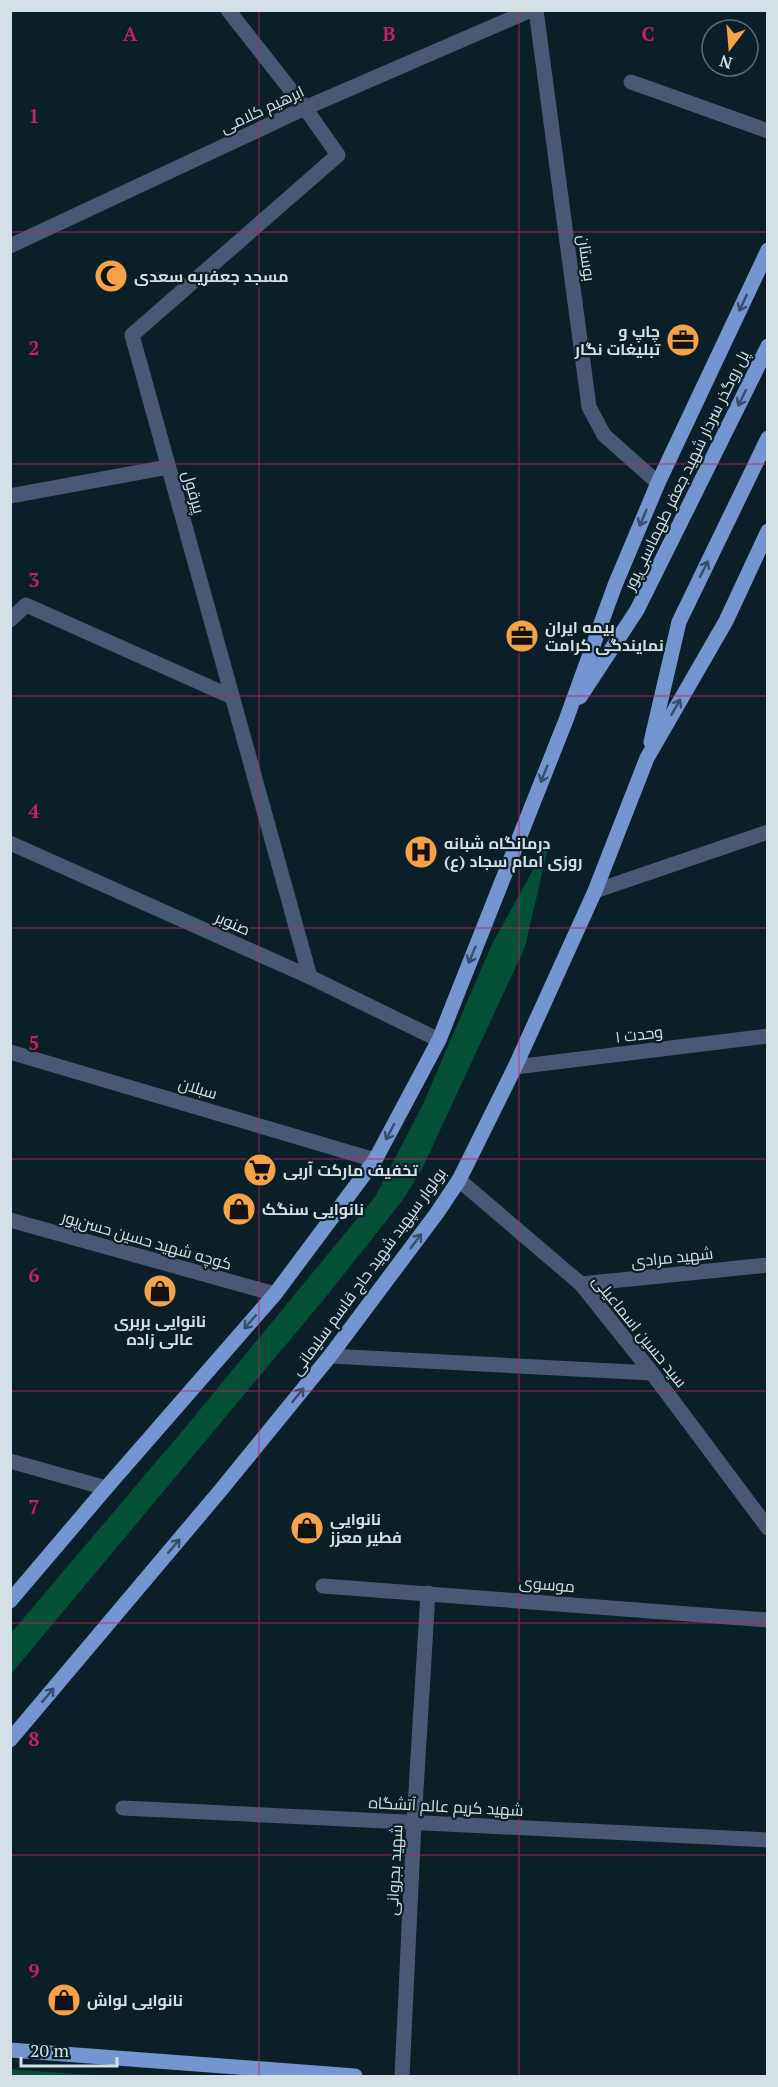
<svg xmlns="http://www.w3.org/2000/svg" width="778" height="2087" font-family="'PT Serif',Cairo,serif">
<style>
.green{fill:#035036}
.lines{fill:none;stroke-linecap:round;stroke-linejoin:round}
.minor{stroke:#495975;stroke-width:15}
.major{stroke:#7495cf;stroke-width:15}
.oneway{stroke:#354e6b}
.grid{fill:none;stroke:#c32262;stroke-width:1.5;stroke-opacity:0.55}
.labels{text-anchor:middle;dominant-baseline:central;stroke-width:4.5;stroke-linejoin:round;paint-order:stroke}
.street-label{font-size:16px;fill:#d3e0e6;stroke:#0b1f28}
.poi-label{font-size:16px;font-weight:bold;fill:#d3e0e6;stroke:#0b1f28;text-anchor:start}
.grid-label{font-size:20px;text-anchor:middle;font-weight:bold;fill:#c32262;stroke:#0b1f28;stroke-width:4.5;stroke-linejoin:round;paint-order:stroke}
</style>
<rect width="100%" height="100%" fill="#0b1f28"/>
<g class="green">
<path d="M 550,839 L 525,947 L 422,1169 L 402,1201 L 325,1298 L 11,1674 L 11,1633 L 184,1429 L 375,1197 L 423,1104 L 492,944 Z"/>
<path d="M 10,2068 L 19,2070 L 108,2076 L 11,2076 Z"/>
</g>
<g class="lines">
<g class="minor">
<path d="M 228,10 L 305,108 L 338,155 L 132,335 L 310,977"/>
<path d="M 536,10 L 589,407 L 604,435 L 658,483"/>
<path d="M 631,82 L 768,131"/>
<path d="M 10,246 L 305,108 L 531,10"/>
<path d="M 10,496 L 168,467"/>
<path d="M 10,620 L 26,605 L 232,697"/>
<path d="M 10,843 L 310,977 L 439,1040"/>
<path d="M 595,891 L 768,832"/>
<path d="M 10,1052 L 375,1160"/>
<path d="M 515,1067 L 768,1036"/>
<path d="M 459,1180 L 581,1284 L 652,1373 L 768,1528"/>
<path d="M 10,1220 L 275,1294"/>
<path d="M 581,1284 L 768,1265"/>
<path d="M 330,1356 L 652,1373"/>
<path d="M 10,1461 L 106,1488"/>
<path d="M 323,1586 L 768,1620"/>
<path d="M 123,1808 L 768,1840"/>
<path d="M 402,2076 L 414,1823 L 428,1593"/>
</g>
<g class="major">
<path d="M 580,697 L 637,610 L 768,346"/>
<path d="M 651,742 L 679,622 L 768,438"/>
<path d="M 10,1601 L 106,1488 L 275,1294 L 375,1160 L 439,1040 L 566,720 L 615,585 L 658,483 L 768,250"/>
<path d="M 10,1740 L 220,1491 L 330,1356 L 437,1213 L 459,1180 L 515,1067 L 595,891 L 647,758 L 726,621 L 768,531"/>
<path d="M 10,2050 L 355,2076"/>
</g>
</g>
<defs><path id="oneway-shaft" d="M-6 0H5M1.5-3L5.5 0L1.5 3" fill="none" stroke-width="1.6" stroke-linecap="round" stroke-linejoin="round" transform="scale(1.5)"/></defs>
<g class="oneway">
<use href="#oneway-shaft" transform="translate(743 303) rotate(115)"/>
<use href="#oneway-shaft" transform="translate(742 398) rotate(116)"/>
<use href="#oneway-shaft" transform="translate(643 518) rotate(113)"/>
<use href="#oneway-shaft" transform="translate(704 569) rotate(-64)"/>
<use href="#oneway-shaft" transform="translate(676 707) rotate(-60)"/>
<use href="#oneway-shaft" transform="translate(544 774) rotate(112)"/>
<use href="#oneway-shaft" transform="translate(472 955) rotate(112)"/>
<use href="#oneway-shaft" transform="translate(390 1132) rotate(118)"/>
<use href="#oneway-shaft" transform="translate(416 1241) rotate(-53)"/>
<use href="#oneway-shaft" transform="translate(250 1322) rotate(131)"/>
<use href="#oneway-shaft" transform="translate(298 1395) rotate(-51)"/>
<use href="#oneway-shaft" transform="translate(174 1546) rotate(-50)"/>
<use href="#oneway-shaft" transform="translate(48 1695) rotate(-50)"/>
</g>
<path class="grid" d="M 259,10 L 259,2076M 519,10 L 519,2076M 10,232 L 768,232M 10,464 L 768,464M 10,696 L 768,696M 10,928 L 768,928M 10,1159 L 768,1159M 10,1391 L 768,1391M 10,1623 L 768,1623M 10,1855 L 768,1855"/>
<defs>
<symbol id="mosque-disc" viewBox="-11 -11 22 22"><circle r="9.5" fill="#f6a248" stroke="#0b1f28"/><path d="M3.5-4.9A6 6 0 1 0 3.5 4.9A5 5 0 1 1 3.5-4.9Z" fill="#111"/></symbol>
<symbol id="office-disc" viewBox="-11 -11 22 22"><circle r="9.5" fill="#f6a248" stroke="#0b1f28"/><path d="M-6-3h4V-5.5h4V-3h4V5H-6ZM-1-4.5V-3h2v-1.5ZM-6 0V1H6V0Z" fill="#111"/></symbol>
<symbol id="hospital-disc" viewBox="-11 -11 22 22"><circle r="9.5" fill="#f6a248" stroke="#0b1f28"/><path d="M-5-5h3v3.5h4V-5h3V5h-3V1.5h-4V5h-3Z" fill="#111"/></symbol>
<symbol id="supermarket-disc" viewBox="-11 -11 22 22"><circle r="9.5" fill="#f6a248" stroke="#0b1f28"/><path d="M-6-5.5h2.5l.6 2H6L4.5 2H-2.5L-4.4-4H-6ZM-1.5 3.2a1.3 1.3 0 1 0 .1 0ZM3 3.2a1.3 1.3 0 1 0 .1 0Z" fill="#111"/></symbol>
<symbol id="shop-disc" viewBox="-11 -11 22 22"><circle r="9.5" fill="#f6a248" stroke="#0b1f28"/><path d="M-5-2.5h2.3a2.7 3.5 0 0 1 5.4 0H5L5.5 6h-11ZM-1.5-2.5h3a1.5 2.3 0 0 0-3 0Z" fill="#111"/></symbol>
</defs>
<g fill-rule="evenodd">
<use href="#mosque-disc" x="92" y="257" width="38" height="38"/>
<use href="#office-disc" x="664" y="321" width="38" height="38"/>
<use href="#office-disc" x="503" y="617" width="38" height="38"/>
<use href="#hospital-disc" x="402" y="833" width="38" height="38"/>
<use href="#supermarket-disc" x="241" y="1151" width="38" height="38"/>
<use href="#shop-disc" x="220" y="1190" width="38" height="38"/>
<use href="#shop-disc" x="141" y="1272" width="38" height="38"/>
<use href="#shop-disc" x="288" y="1509" width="38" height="38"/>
<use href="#shop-disc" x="45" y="1981" width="38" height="38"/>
</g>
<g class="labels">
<g class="street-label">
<text transform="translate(262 109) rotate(-25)">ابرهیم کلامی</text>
<text transform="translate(587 258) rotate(82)">بوستان</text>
<text transform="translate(686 470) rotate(-64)">پل روگذر سردار شهید جعفر طهماسبی‌پور</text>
<text transform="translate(194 492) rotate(74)">پیرقول</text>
<text transform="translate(233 923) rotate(24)">صنوبر</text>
<text transform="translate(639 1034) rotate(-7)">وحدت ۱</text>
<text transform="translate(198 1088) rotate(17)">سبلان</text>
<text transform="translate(147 1240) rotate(16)">کوچه شهید حسین حسن‌پور</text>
<text transform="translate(672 1257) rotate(-6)">شهید مرادی</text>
<text transform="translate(368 1271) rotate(-54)">بولوار سپهبد شهید حاج قاسم سلیمانی</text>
<text transform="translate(640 1331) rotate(51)">سید حسین اسماعیلی</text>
<text transform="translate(547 1584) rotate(5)">موسوی</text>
<text transform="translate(446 1806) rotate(3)">شهید کریم عالم آتشگاه</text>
<text transform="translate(394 1870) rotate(-87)">شهید بجروانی</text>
</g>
<g class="poi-label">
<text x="134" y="276">مسجد جعفریه سعدی</text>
<text x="660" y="331" text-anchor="end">چاپ و<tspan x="660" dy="18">تبلیغات نگار</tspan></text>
<text x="545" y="627">بیمه ایران<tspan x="545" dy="18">نمایندگی کرامت</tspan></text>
<text x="444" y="843">درمانگاه شبانه<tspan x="444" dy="18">روزی امام سجاد (ع)</tspan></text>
<text x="283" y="1170">تخفیف مارکت آربی</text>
<text x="262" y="1209">نانوایی سنگک</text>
<text x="160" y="1321" text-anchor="middle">نانوایی بربری<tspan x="160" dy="18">عالی زاده</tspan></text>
<text x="330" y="1519">نانوایی<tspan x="330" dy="18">فطیر معزز</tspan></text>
<text x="87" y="2000">نانوایی لواش</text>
</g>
</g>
<g class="grid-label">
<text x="130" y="41">A</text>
<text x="389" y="41">B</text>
<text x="648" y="41">C</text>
<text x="34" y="123">1</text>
<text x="34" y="355">2</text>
<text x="34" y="587">3</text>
<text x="34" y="818">4</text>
<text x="34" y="1050">5</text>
<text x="34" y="1282">6</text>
<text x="34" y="1514">7</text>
<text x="34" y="1746">8</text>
<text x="34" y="1978">9</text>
</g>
<rect width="778" height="2087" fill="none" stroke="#d3e0e6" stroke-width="24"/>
<g transform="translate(730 48) rotate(196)"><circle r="28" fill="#0b1f28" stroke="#5b6c74" stroke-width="1.5"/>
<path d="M0-4.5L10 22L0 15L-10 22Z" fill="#f6a248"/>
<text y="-9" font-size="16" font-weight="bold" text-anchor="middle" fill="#d3e0e6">N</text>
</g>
<path d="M21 2057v9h96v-9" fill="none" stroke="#d3e0e6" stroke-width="3"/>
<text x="30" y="2057" font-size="18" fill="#d3e0e6" stroke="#0b1f28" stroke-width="4.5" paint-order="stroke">20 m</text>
</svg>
